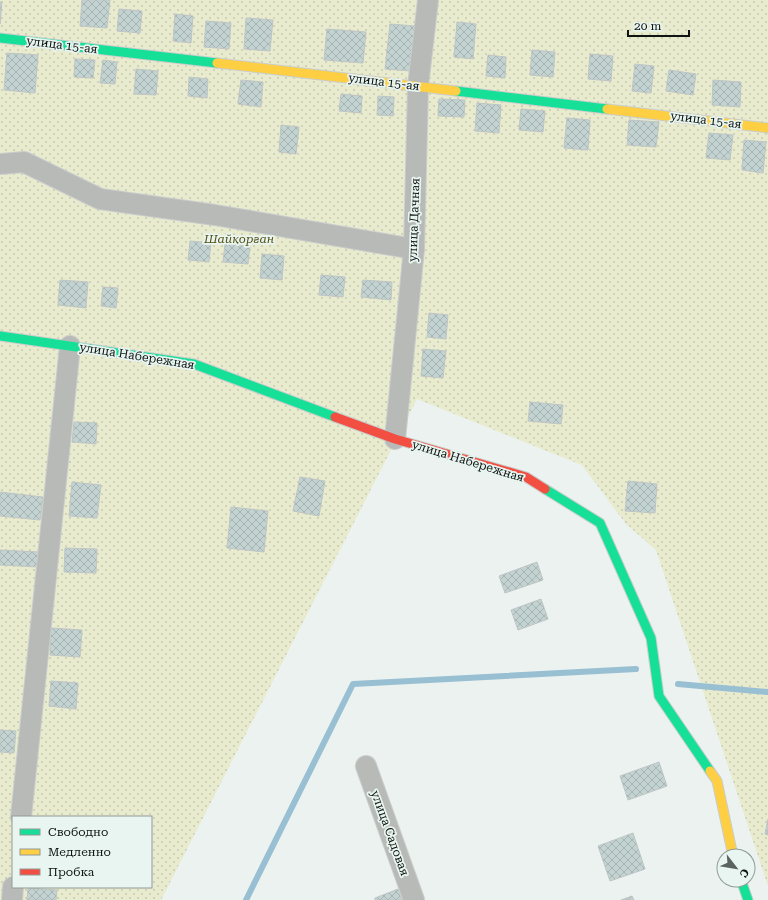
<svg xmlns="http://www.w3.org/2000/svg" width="768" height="900" font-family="'Roboto Serif',serif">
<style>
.garden{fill:url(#garden-dots);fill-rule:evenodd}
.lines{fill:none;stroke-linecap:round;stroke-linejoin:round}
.stream{stroke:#98bfd2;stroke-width:6}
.building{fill:url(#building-cross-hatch);stroke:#bfc5c4}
.street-casing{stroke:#c9cecc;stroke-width:22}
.fast-casing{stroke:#c9cecc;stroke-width:11}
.slow-casing{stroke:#c9cecc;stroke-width:11}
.jam-casing{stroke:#c9cecc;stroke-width:11}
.street{stroke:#b8bab8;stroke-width:20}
.fast{stroke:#16e098;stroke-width:9}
.slow{stroke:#ffcf43;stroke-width:9}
.jam{stroke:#f24e42;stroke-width:9}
.labels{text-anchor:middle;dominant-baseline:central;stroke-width:3.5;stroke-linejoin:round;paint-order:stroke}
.street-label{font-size:12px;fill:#0f1412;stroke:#e8f5f0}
.park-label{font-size:12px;font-style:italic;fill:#544f11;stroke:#e8f5f0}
</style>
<defs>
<pattern id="garden-dots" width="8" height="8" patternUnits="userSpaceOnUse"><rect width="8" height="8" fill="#e9ebcf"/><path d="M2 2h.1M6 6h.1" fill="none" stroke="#c7c9b1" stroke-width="1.8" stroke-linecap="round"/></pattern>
<pattern id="building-cross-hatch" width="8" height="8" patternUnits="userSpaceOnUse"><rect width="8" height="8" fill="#c2d3d2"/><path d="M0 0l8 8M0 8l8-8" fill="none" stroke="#a6b4b3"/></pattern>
</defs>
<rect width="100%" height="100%" fill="#ebf2ef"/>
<path class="garden" d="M 0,0 L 768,0 L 768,886 L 656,550 L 626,524 L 582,465 L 417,399 L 161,900 L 0,900 ZM 13,817 L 151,817 L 151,887 L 13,887 Z"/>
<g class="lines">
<g class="stream">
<path d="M 678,684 L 768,692"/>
<path d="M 246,900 L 353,684 L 636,669"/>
</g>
</g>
<g class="building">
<path d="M 82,0 L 110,0 L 107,28 L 80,26 Z"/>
<path d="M 0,2 L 2,2 L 0,24 Z"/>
<path d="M 119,9 L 142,11 L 140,33 L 117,31 Z"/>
<path d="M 175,14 L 193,16 L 191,43 L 173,41 Z"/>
<path d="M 246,18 L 273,20 L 270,51 L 244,49 Z"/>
<path d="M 206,21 L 231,23 L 229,49 L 204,47 Z"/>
<path d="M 457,22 L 476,24 L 473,59 L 454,57 Z"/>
<path d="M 390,24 L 415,26 L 411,71 L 385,69 Z"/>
<path d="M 327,29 L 366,32 L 363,63 L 324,60 Z"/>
<path d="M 532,50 L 555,52 L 553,77 L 530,75 Z"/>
<path d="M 7,53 L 38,55 L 35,93 L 4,90 Z"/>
<path d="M 590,54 L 613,56 L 611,81 L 588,79 Z"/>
<path d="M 488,55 L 506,57 L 505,78 L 486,76 Z"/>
<path d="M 75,59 L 95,60 L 93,78 L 74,77 Z"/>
<path d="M 103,60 L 117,62 L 115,84 L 100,83 Z"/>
<path d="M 635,64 L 654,66 L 651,93 L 632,91 Z"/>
<path d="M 136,69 L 158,71 L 156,95 L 134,94 Z"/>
<path d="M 669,70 L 696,74 L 693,95 L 666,91 Z"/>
<path d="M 189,77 L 208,79 L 207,98 L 188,96 Z"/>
<path d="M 241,80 L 263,82 L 261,107 L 238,104 Z"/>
<path d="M 713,80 L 741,82 L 740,107 L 712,105 Z"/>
<path d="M 341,94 L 362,96 L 361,113 L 339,111 Z"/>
<path d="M 378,96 L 394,97 L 393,116 L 377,115 Z"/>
<path d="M 439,99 L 465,100 L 464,117 L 438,116 Z"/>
<path d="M 477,103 L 501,105 L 499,133 L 475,131 Z"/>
<path d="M 521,109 L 545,111 L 543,132 L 519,130 Z"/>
<path d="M 567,118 L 590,120 L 588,150 L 564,148 Z"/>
<path d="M 629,120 L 659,122 L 656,147 L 627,145 Z"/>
<path d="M 281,125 L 299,127 L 296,154 L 279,152 Z"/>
<path d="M 709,133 L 733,135 L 730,160 L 706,158 Z"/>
<path d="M 744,140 L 766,142 L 763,173 L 742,170 Z"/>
<path d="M 190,241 L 211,243 L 209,262 L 188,260 Z"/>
<path d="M 225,244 L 250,246 L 248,264 L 223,262 Z"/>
<path d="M 262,254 L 284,256 L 282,280 L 260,278 Z"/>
<path d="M 321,275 L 345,277 L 343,297 L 319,295 Z"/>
<path d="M 60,280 L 88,282 L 86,308 L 58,305 Z"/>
<path d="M 363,280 L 392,282 L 391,300 L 361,297 Z"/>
<path d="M 103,287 L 118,288 L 116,308 L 101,306 Z"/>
<path d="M 429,313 L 448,315 L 446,339 L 427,337 Z"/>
<path d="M 423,349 L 446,351 L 443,378 L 421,376 Z"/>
<path d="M 530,402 L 563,405 L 561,424 L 528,421 Z"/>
<path d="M 74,422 L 97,423 L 96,444 L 72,442 Z"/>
<path d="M 300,477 L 325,481 L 319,516 L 293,511 Z"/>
<path d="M 628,481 L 657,484 L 655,513 L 625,511 Z"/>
<path d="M 72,482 L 101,485 L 97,518 L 69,516 Z"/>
<path d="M 0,492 L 43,497 L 40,520 L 0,516 Z"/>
<path d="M 231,507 L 268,511 L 264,552 L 227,548 Z"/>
<path d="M 65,548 L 97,549 L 96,573 L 64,572 Z"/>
<path d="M 0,550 L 39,552 L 38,567 L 0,565 Z"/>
<path d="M 537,562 L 543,580 L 505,593 L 499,576 Z"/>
<path d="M 541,599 L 548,619 L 518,630 L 511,610 Z"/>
<path d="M 51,628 L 82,630 L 80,657 L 50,655 Z"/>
<path d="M 51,681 L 78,683 L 76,709 L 49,706 Z"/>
<path d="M 0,730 L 16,731 L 14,753 L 0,752 Z"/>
<path d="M 659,762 L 667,786 L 628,800 L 620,776 Z"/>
<path d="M 768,819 L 768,835 L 765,834 Z"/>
<path d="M 633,833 L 645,869 L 610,881 L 598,846 Z"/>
<path d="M 28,888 L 57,890 L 56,900 L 27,900 Z"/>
<path d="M 398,889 L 402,900 L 375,900 L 375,898 Z"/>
<path d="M 632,896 L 634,900 L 621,900 Z"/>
</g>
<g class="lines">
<defs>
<g id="street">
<path d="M 0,164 L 24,162 L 100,199 L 215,215 L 414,249"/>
<path d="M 395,439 L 414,249 L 418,86 L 428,0"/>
<path d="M 366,766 L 414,900"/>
<path d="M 21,817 L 70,346"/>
<path d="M 12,900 L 13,887"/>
</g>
<g id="fast">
<path d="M 0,38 L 217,63"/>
<path d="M 456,91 L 607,109"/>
<path d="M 0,336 L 194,364 L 335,417"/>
<path d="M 545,489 L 600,523 L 651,638 L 659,696 L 710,771"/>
<path d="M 741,880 L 748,900"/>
</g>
<g id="slow">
<path d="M 217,63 L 456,91"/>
<path d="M 607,109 L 768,128"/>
<path d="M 710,771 L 717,781 L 733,856"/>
</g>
<path id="jam" d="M 335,417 L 395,439 L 526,477 L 545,489"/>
</defs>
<use href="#street" class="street-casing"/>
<use href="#fast" class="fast-casing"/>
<use href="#slow" class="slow-casing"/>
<use href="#jam" class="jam-casing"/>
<use href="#street" class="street"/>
<use href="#fast" class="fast"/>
<use href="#slow" class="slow"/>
<use href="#jam" class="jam"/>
</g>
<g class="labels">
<g class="street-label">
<text transform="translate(62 45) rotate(7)">улица 15-ая</text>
<text transform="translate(384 82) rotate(7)">улица 15-ая</text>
<text transform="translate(706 120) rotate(7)">улица 15-ая</text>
<text transform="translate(414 220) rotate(-88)">улица Дачная</text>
<text transform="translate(137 356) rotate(9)">улица Набережная</text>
<text transform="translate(468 461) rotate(17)">улица Набережная</text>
<text transform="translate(390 833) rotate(70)">улица Садовая</text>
</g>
<g class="park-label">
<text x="239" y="239">Шайқорған</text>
</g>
</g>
<rect x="12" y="816" width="140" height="72" fill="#e8f5f0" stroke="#919b97"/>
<rect x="20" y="829" width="20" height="6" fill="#16e098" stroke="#919b97"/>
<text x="48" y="836" font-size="12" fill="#0f1412">Свободно</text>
<rect x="20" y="849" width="20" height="6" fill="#ffcf43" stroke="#919b97"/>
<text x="48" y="856" font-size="12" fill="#0f1412">Медленно</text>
<rect x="20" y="869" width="20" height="6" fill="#f24e42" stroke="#919b97"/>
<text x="48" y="876" font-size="12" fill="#0f1412">Пробка</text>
<g transform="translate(736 868) rotate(121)"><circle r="19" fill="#e8f5f0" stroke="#919b97"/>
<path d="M0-3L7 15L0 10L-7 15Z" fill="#5c625f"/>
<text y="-6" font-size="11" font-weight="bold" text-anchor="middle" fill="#0f1412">С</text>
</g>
<path d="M628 30v6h61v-6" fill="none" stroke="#0f1412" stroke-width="2"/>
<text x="634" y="30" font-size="12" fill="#0f1412" stroke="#e8f5f0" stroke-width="3" paint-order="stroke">20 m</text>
</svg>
